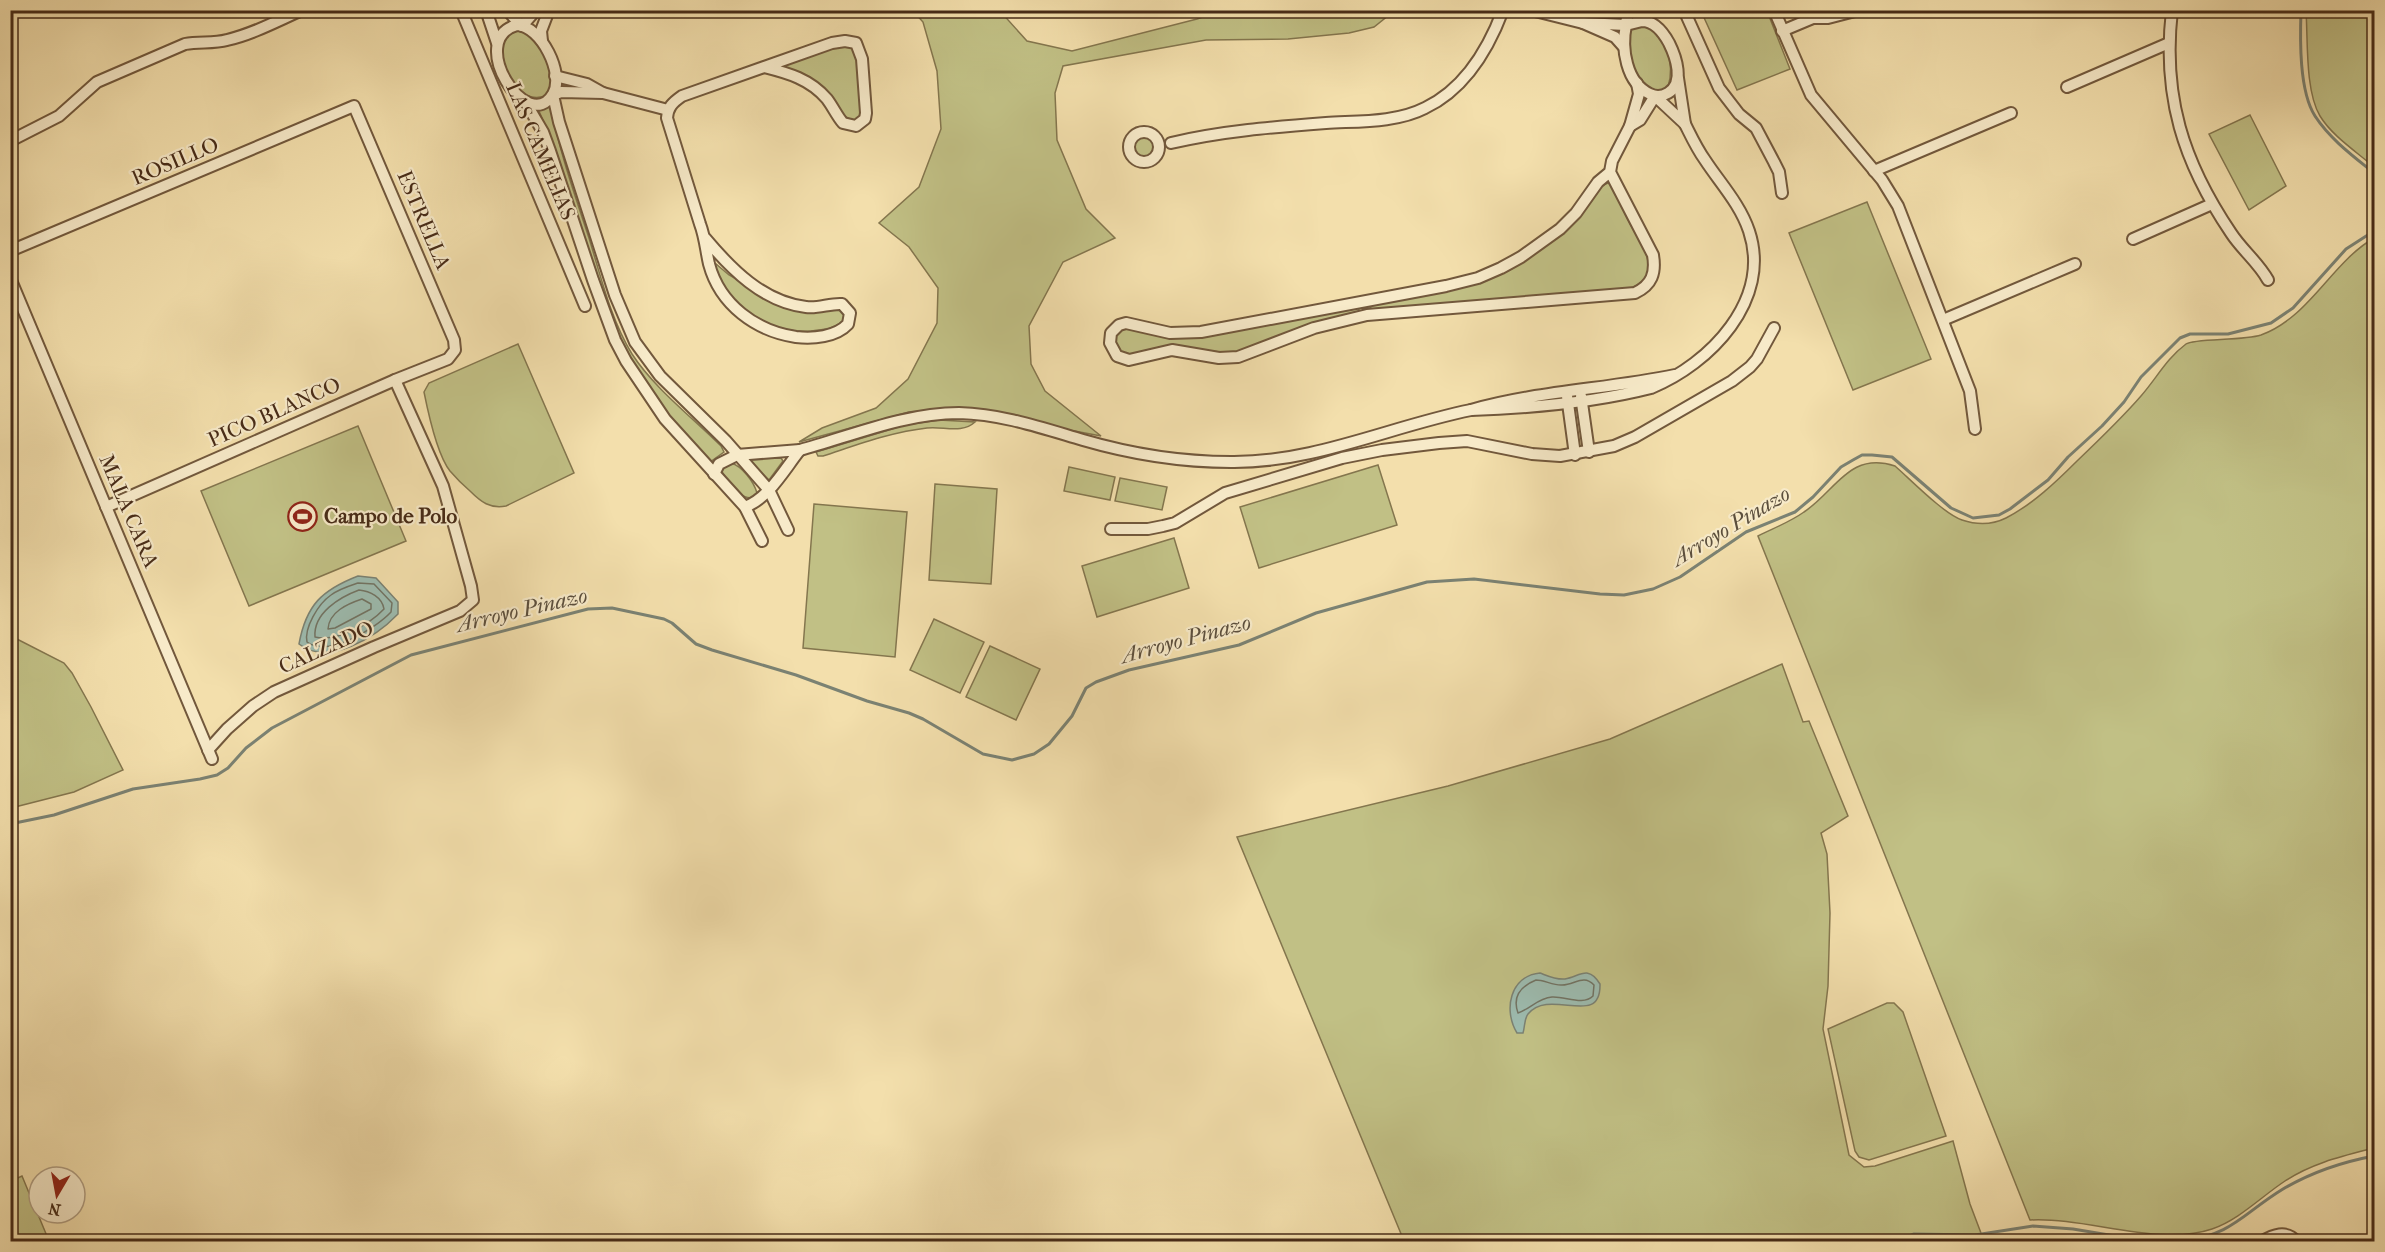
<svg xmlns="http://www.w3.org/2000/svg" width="2385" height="1252" font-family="'IM FELL French Canon',serif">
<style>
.green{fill:#c1c085;stroke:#84764e;stroke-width:1.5}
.water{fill:#9dbcb0;stroke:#7b8273;stroke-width:1.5}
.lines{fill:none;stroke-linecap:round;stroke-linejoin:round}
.shore{stroke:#727464;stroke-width:1.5}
.stream{stroke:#7b8273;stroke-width:3}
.minor-casing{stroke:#72583c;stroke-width:14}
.minor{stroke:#f7eac9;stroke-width:10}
.labels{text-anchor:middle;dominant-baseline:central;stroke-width:4.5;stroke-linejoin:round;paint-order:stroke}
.street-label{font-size:21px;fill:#472b17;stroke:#f7eac9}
.poi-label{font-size:21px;font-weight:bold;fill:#472b17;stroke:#f7eac9;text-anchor:start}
.water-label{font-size:22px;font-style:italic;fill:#5c4f3d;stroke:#f7eac9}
</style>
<rect width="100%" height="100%" fill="#f3dfac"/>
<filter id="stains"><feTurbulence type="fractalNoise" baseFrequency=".00333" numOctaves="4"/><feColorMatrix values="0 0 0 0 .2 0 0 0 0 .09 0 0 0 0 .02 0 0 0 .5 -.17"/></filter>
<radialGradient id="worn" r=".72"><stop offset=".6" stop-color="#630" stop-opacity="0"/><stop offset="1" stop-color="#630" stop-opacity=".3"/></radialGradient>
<g class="green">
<path d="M 913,11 L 1000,11 L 1027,41 L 1072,51 L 1197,19 L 1221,11 L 1394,11 L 1374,27 L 1349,33 L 1288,39 L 1206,40 L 1063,66 L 1055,93 L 1057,140 L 1086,209 L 1115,238 L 1063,262 L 1029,326 L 1031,364 L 1045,391 L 1101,436 L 958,409 L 909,412 L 799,442 L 822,428 L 876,408 L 908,379 L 937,323 L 938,288 L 909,247 L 879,223 L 919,187 L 941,129 L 937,71 L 923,22 Z"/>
<path d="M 1701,11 L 1767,11 L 1790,69 L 1737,90 Z"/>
<path d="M 2306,11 L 2374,11 L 2374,167 C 2357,152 2332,136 2320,116 C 2305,91 2308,40 2306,11 Z"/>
<path d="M 1644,25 C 1667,36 1675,64 1668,87 L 1660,92 L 1648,89 C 1629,65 1627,60 1630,30 Z"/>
<path d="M 519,29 C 524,32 532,35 536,39 C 549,54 555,77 548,95 C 524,105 507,82 502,59 C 500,53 501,46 501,40 Z"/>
<path d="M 845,45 L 852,47 L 856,54 L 861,109 L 860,116 L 856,120 C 840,121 831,94 818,83 C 807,75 797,71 784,67 L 786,61 Z"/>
<path d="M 551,106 C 559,151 575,195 589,238 C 601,277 611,320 632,354 C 654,388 693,418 721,446 L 724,452 L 710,462 C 682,431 653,400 632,363 C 622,346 615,326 607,308 L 551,138 L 538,109 Z"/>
<path d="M 2250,115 L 2286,186 L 2249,210 L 2209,134 Z"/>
<circle cx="1144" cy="147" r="11"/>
<path d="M 1608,183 L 1612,185 C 1618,198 1623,211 1630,224 C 1645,250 1666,278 1625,290 L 1376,310 L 1370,308 L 1371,305 C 1411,297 1453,292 1492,278 C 1537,261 1574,220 1603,185 Z"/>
<path d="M 1867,202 L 1931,359 L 1853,390 L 1789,233 Z"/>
<path d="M 2374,238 L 2374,1148 C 2343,1156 2312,1163 2285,1181 C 2262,1196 2239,1220 2212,1229 C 2159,1247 2087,1217 2030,1220 L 1758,536 C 1774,528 1790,522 1804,512 C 1836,491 1849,451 1895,466 C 1911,480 1944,514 1962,520 C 1977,525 1992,525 2006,518 C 2033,504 2056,482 2077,461 C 2099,440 2121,419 2141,396 C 2156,379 2167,358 2186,344 C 2194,338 2243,341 2261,335 C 2310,317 2331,263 2374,238 Z"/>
<path d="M 712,263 L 716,264 L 729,275 L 771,299 L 838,307 L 844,311 L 845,319 C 835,329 825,329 811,331 C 779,333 745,319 726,292 C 720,284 717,272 712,263 Z"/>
<path d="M 1356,308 L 1359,309 L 1358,314 L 1233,353 L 1160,347 L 1125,357 L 1114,345 L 1115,338 L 1122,328 L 1130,328 L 1171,339 Z"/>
<path d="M 518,344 L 574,473 L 506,506 C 490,509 481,502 470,491 C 463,485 456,478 450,471 C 438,456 428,412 424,392 L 429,383 Z"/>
<path d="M 939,420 L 975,422 C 962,434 943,426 927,428 C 891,432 857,445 823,456 L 818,456 L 816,452 L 905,425 Z"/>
<path d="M 358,426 L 406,541 L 249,606 L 201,491 Z"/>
<path d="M 781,458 L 783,461 L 769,480 L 750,462 L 750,459 Z"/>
<path d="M 731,463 C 742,466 754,482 757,493 L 752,498 C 739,499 728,482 722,472 L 723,467 Z"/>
<path d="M 1378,465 L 1397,525 L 1259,568 L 1240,507 Z"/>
<path d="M 1069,467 L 1115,477 L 1110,500 L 1064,491 Z"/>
<path d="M 1120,478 L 1167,487 L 1162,510 L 1115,501 Z"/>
<path d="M 935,484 L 997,489 L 991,584 L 929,580 Z"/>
<path d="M 814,504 L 907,512 L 895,657 L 803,648 Z"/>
<path d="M 1174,538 L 1189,588 L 1097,617 L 1082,566 Z"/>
<path d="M 934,619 L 984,642 L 960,693 L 910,670 Z"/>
<path d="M 11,636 L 64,663 L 72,673 L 91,707 L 123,770 L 74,792 L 11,808 Z"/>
<path d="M 990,646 L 1040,669 L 1016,720 L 966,697 Z"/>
<path d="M 1782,664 L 1803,722 L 1809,721 L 1848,816 L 1821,833 L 1827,854 L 1830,913 L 1828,986 L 1823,1029 L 1849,1155 L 1864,1167 L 1875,1166 L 1953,1141 L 1970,1204 L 1984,1241 L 1404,1241 L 1237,837 L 1448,786 L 1610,739 Z"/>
<path d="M 1887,1003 L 1894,1003 L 1903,1012 L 1946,1136 L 1869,1160 L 1859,1157 L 1855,1151 L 1828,1029 Z"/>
<path d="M 22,1176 L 49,1241 L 11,1241 L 11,1181 Z"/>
</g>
<g class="water">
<path d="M 358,576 L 376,578 L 398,602 L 398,614 C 376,637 328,667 299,644 C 306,605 322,590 358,576 Z"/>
<path d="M 1540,973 C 1548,976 1556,980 1565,979 C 1579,977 1588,964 1600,984 C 1601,1029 1550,987 1528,1014 C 1524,1019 1525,1027 1523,1033 L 1517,1033 C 1503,1010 1510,976 1540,973 Z"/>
</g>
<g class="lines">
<g class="shore">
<path d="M 358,583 L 374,584 L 392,603 L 391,612 C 376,628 329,658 307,642 C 304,628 318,604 331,595 C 339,589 349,586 358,583 Z"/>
<path d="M 359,590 C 370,591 382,597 384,609 C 369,625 337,642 315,637 C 313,613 340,597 359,590 Z"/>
<path d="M 362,599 L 371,604 L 371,609 L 335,628 L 328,629 C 329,612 347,604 362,599 Z"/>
<path d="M 1536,980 C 1544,980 1552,985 1561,985 C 1574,986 1583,973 1594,985 L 1593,996 C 1583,1006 1565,996 1552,997 C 1538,998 1530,1009 1518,1013 C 1512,996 1521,986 1536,980 Z"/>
</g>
<g class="stream">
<path d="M 2301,10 C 2300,39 2299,91 2315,116 C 2330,139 2353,156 2374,173"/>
<path d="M 10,824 L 54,815 L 133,789 L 200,779 L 217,775 L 228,768 L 246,748 L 272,728 L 411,655 L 588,609 L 612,608 L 664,619 L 672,623 L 696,644 L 712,650 L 796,675 L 867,701 L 909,713 L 923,719 L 983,754 L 1012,760 L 1034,754 L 1049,744 L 1072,716 L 1086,688 L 1096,682 L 1129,670 L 1239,645 L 1316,613 L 1427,582 L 1474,579 L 1600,594 L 1624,595 L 1653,589 L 1680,577 L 1746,532 L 1795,512 L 1813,497 L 1841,467 L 1853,460 L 1862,455 L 1872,455 L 1892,457 L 1951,508 L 1973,518 L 1999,515 L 2010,509 L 2048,480 L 2068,457 L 2102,426 L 2124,402 L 2141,377 L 2180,338 L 2190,334 L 2228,334 L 2271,323 L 2293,308 L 2346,249 L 2374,231"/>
<path d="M 1895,1242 L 1914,1234 L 1975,1235 L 2033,1226 L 2073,1229 L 2151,1242"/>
<path d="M 2181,1242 C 2234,1234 2242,1214 2283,1189 C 2312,1172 2342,1162 2374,1156"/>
</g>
<defs>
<g id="minor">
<path d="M 461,10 L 585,306"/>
<path d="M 486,10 L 497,43"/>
<path d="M 507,10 L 522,26 L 536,10"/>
<path d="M 1531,10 L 1583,23"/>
<path d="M 1684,10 L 1719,88 L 1739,114 L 1756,128 L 1774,162 L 1779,172 L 1782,193"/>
<path d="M 1774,10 L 1811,95 L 1882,180 L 1898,206 L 1970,391 L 1975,429"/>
<path d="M 1822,10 L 1813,18 L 1828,18 L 1859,10"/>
<path d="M 2172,10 C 2162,96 2183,162 2231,233 C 2242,250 2258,262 2268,280"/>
<path d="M 1642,21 C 1655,21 1663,32 1669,43 C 1676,57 1685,83 1668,93 C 1663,96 1656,97 1650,94 C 1626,83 1621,48 1626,25 Z"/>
<path d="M 517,25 C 541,26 565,74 553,94 C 528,137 465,39 517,25 Z"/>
<path d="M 1782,31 L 1813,18"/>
<path d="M 542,41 L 541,31 L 549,10"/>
<path d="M 1623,46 L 1615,37 L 1583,23 L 1626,25 L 1628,10"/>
<path d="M 555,76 L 587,84 L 603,93 L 668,110"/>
<path d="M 1637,83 L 1639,94 L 1630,126 L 1640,120 L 1655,96 L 1685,124 L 1678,78"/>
<path d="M 2067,87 L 2169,43"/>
<path d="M 603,93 L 561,92 L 553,95 L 559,122 L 615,295 L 635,342 L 660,376 L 726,441 L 769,490 L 788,530"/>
<path d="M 526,103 L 543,132 L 550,151 L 593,280 L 615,340 L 626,361 L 665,419 L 745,507 L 762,541"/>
<circle cx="1144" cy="147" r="15"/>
<path d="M 10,141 L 59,116 L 97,82 L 185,44 C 199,41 213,44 227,40 C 253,34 277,21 302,10"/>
<path d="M 1171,143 C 1222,131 1274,127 1326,123 C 1357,121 1396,123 1425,108 C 1465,89 1488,50 1503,10"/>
<path d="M 1874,171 L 2011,113"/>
<path d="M 1610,172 L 1653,255 C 1656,273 1652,285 1635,293 L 1367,315 L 1314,328 L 1238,357 L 1219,358 L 1172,350 L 1129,360 L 1117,356 L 1110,343 L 1111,333 L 1119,325 L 1126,323 L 1170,333 L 1201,332 L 1446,286 L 1478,278 L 1501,268 L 1521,257 L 1560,229 L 1576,213 L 1598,182 L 1610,172 L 1612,161 L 1630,126"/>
<path d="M 705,238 C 731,269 763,302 806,307 C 818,309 830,303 842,304 L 850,313 L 848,324 C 836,337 813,339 796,337 C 756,331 720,305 709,264 C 706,251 705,237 700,224 C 689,189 678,153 667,118 C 668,107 672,103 682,96 L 832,43 L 845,41 L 856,43 L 862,59 L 866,113 L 865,119 L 856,126 L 843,123 C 837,116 833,107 827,99 C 810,79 788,73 764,67"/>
<path d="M 2133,239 L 2212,204"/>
<path d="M 10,251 L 354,106 L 454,340 L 455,350 L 448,359 L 395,380 L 106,507"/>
<path d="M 10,278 L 212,759"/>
<path d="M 1943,320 L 2075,264"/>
<path d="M 1675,375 C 1608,389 1537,391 1471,410 C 1532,408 1592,403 1651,388 C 1710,364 1772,300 1749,231 C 1740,204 1720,183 1705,160 C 1697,149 1691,136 1685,124"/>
<path d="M 1567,396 L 1575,455"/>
<path d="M 1581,396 L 1589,452"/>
<path d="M 800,450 C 851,436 905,413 959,413 C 1002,414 1042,428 1083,440 C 1131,454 1181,462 1231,462 C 1314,463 1391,426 1471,410"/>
<path d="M 714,474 L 719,464 L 737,455 L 800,450 C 784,470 769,498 745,507"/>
<path d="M 1111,529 L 1148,529 L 1163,526 L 1175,523 L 1225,493 L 1342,458 L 1382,450 L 1439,443 L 1467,441 L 1532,454 L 1560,456 L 1614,446 L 1635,437 L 1732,381 L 1750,367 L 1757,359 L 1774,328"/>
<path d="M 208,750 L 227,729 L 253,706 L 274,692 L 374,647 L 460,611 L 473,600 L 471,586 L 443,486 L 395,380"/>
<path d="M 2261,1242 C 2273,1235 2286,1229 2297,1242"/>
</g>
</defs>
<use href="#minor" class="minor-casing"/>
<use href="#minor" class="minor"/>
</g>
<defs>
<symbol id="stadium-ring" viewBox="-11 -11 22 22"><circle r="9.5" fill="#f7eac9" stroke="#8f2418" stroke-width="1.5"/><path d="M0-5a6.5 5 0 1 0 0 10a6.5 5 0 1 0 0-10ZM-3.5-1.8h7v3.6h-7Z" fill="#8f2418"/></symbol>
</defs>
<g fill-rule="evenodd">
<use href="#stadium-ring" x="286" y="500" width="33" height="33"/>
</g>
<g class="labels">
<g class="street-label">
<text transform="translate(541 151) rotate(67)">LAS CAMELIAS</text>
<text transform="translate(175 161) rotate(-23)">ROSILLO</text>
<text transform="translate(424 220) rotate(67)">ESTRELLA</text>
<text transform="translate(274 412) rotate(-24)">PICO BLANCO</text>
<text transform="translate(129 511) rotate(67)">MALA CARA</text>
<text transform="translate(326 647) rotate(-24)">CALZADO</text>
</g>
<g class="poi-label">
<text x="324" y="516">Campo de Polo</text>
</g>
<g class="water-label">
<text transform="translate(1731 526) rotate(-31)">Arroyo Pinazo</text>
<text transform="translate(522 610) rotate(-13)">Arroyo Pinazo</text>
<text transform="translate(1186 639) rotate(-15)">Arroyo Pinazo</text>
</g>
</g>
<rect width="2385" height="1252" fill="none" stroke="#f3dfac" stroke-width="36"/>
<rect x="12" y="12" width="2361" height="1228" fill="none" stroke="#472b17" stroke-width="3"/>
<rect x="18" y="18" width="2349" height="1216" fill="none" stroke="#472b17" stroke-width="1.5"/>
<g transform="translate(57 1195) rotate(190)"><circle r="28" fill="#f7eac9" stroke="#b19e82" stroke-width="1.5"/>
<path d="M0-4.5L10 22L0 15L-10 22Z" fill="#8f2418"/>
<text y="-9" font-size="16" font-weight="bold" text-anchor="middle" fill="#472b17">N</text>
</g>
<rect width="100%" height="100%" filter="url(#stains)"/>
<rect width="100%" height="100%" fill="url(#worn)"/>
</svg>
